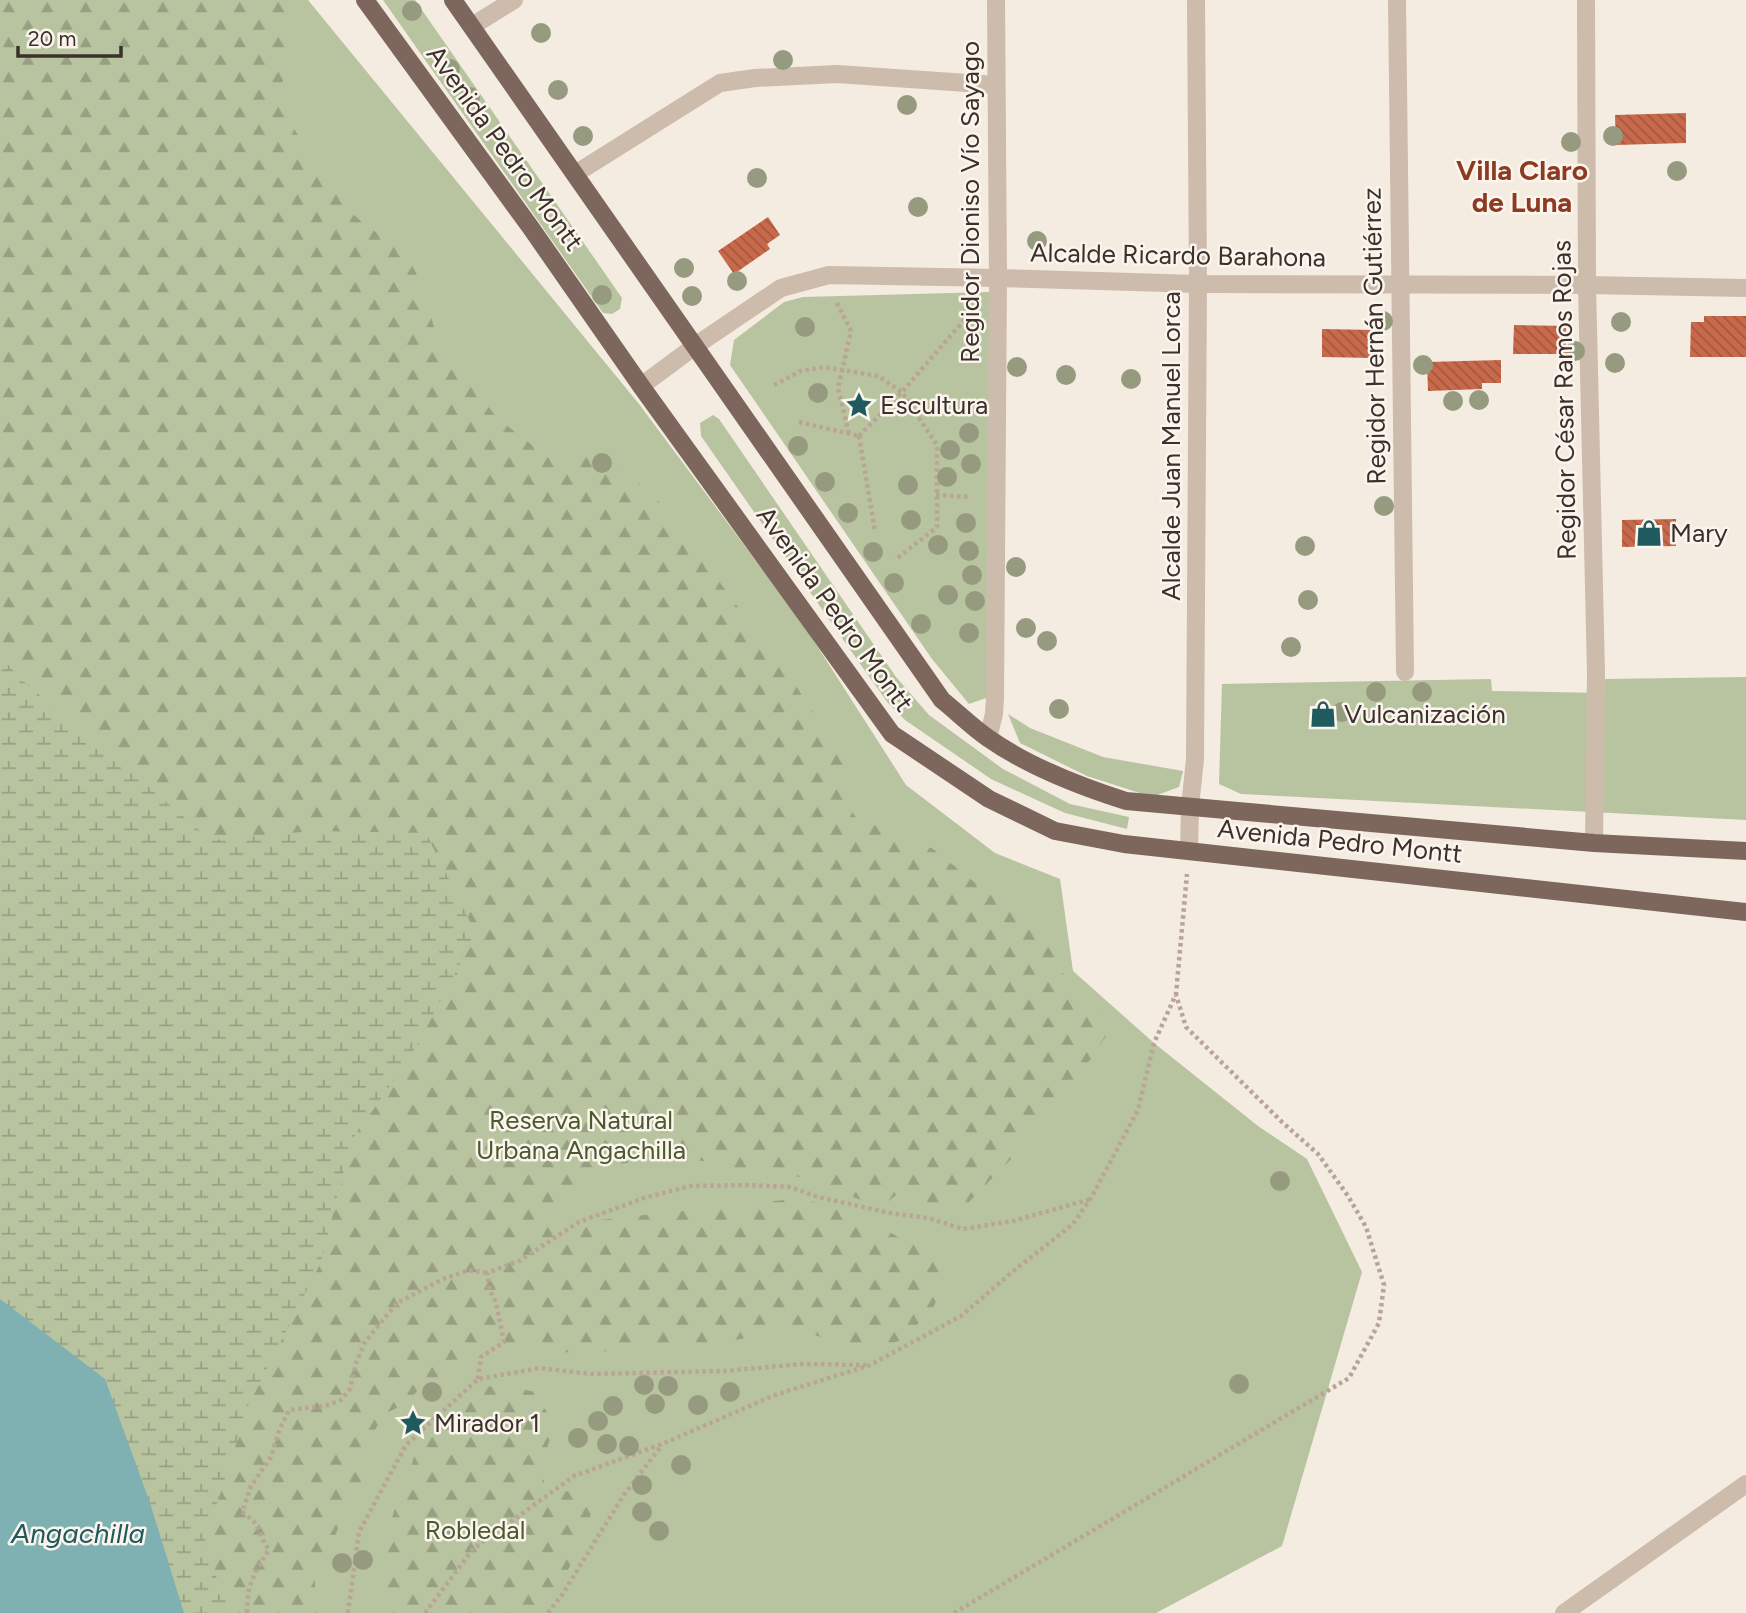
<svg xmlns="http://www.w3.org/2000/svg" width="1746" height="1613" font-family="Figtree,sans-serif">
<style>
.green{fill:#b8c4a0}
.forest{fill:url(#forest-firs)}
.wetland{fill:url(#wetland-marsh)}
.water{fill:#7fb0b2}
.building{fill:url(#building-back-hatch)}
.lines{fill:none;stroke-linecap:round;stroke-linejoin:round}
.path{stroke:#b9a596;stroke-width:4.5;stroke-dasharray:3.5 3.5;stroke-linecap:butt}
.minor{stroke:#cdbbac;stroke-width:18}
.major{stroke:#7d675c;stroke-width:18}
.tree{fill:#969b7f}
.labels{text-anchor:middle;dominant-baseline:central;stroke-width:5;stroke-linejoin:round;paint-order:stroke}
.street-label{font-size:26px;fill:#3b302b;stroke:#fbf5ee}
.poi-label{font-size:26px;fill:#3b302b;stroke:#fbf5ee;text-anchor:start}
.park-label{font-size:26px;fill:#4a5a2e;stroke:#fbf5ee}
.neighbourhood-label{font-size:28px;font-weight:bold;fill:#8c3b22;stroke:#fbf5ee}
.water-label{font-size:28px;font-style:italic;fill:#1f5a5e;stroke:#fbf5ee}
</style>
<defs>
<pattern id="forest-firs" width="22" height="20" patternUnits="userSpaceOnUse" patternTransform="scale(1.75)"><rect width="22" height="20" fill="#b8c4a0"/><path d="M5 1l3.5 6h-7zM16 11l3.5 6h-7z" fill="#97a083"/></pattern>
<pattern id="wetland-marsh" width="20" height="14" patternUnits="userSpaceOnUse" patternTransform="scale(1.75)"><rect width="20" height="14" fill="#b8c4a0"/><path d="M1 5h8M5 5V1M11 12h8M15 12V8" fill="none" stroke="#97a083"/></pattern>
<pattern id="building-back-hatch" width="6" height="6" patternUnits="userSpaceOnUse" patternTransform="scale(1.75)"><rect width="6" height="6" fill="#c8694b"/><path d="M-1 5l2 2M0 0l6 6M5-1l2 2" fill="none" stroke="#a4573f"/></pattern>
</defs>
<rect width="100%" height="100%" fill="#f4ebe1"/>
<g class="green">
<path d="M 0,0 L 308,0 L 639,404 L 803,624 L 906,785 L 995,853 L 1060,879 L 1073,971 L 1154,1043 L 1258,1126 L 1307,1159 L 1362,1272 L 1282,1546 L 1156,1613 L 0,1613 Z"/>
<path d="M 383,0 L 415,0 L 622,298 L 620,309 L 612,314 L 603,313 Z"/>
<path d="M 989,292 L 989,697 L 969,704 L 932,659 L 730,365 L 734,340 L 784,302 L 803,297 Z"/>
<path d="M 713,415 L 719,419 L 896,677 L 929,715 L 1003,769 L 1070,804 L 1129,817 L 1127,829 L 1065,813 L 991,779 L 905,720 L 888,703 L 863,668 L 701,436 L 700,423 Z"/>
<path d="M 1746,677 L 1746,820 L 1241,794 L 1219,784 L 1222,684 L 1491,679 L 1492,691 L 1604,693 L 1605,679 Z"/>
<path d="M 1008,714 L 1030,728 L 1103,757 L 1183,771 L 1179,787 L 1152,797 L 1087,776 L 1020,743 Z"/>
</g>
<g class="forest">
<path d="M 0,0 L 291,0 L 293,11 L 281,72 L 293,127 L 328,183 L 355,216 L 408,257 L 422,285 L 438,341 L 497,418 L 554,462 L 605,454 L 663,505 L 796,686 L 841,756 L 852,788 L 850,809 L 858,820 L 901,834 L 933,849 L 1008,909 L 1038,921 L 1065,978 L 1102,1011 L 1106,1036 L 1091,1059 L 1069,1085 L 1041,1113 L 1011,1159 L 964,1207 L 930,1207 L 906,1201 L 901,1191 L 884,1205 L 861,1200 L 806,1179 L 788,1174 L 737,1172 L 713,1162 L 672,1158 L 609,1165 L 589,1174 L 567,1192 L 559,1213 L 563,1232 L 599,1220 L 802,1198 L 859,1216 L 934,1256 L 943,1284 L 932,1311 L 899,1341 L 865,1350 L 817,1336 L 800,1327 L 780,1328 L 750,1337 L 705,1346 L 573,1353 L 534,1349 L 482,1347 L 451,1377 L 423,1385 L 405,1404 L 384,1414 L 366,1446 L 368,1485 L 342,1518 L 332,1544 L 315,1562 L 315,1606 L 318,1613 L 230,1613 L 204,1545 L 248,1406 L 321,1262 L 351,1141 L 411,1056 L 476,934 L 316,831 L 211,840 L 23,681 L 0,656 Z"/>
<path d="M 505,1385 L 535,1392 L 543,1407 L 556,1422 L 540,1468 L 545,1485 L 584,1496 L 593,1503 L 585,1539 L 565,1575 L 537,1613 L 393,1613 L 388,1597 L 387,1554 L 392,1518 L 402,1486 L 412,1464 L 416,1448 L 428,1436 L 437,1422 L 481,1387 Z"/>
</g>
<path class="wetland" d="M 0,656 L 23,681 L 211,840 L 316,831 L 426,833 L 476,934 L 411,1056 L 351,1141 L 321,1262 L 248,1406 L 204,1544 L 230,1613 L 0,1613 Z"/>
<path class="water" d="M 0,1299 L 105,1379 L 150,1503 L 184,1613 L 0,1613 Z"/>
<g class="building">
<path d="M 1686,113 L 1686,143 L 1616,145 L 1615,115 Z"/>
<path d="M 768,217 L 780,235 L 767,244 L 770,249 L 734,274 L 718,251 Z"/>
<path d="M 1704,316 L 1746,316 L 1746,357 L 1690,357 L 1691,322 L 1704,322 Z"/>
<path d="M 1514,325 L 1566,326 L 1566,354 L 1513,354 Z"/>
<path d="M 1322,329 L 1374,330 L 1374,358 L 1322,357 Z"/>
<path d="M 1501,360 L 1501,383 L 1482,383 L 1482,389 L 1428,391 L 1427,362 Z"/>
<path d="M 1676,519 L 1676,546 L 1622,547 L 1622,520 Z"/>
</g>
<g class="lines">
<g class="path">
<path d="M 837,303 L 851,331 L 838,388 L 849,434"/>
<path d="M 774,385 L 801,371 L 824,367 L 878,376 L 902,392 L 937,445 L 937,527 L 895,560"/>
<path d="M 799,422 L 859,436"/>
<path d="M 859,436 L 902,392 L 972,311"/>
<path d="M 859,436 L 875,531"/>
<path d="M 936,495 L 971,497"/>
<path d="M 478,1379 L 481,1357 L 504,1342 L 496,1302 L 490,1291 L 487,1273 L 519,1261 L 579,1222 L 644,1198 L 690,1186 L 746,1185 L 790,1187 L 818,1197 L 890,1213 L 928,1218 L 963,1229 L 1013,1221 L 1091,1199"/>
<path d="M 247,1613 C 247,1582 254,1575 269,1549 C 262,1542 261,1532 255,1523 C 252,1519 246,1515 242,1512 L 251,1486 L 271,1457 L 279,1431 L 289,1410 L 325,1406 L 341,1400 L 350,1389 L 356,1363 L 365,1342 L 397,1303 L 443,1279 L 469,1270 L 487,1273"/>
<path d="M 348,1613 L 359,1532 L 406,1445 L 478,1379 L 540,1368 L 591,1374 L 724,1371 L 802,1364 L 866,1365"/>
<path d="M 425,1613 L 473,1549 L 574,1476 L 662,1444 L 775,1395 L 870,1365 L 961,1316 L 1011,1273 L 1073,1224 L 1091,1198 L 1138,1110 L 1154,1043 L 1176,994 L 1187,874"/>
<path d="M 548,1613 L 562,1595 L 623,1496 L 662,1445"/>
<path d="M 954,1613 L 1349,1378 L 1379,1323 L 1384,1285 L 1366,1227 L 1348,1196 L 1318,1154 L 1282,1122 L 1186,1027 L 1176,995"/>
</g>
<g class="minor">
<path d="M 1397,0 L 1405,672"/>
<path d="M 1586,0 L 1587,285 L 1596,673 L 1594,843"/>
<path d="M 472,26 L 514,0"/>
<path d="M 575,174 L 720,83 L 755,78 L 837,74 L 996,85"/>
<path d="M 641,386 L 695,346 L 781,288 L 829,275 L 998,278 L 1198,284 L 1587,285 L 1746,288"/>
<path d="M 988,738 L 994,714 L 995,697 L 998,278 L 996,0"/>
<path d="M 1189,850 L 1190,807 L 1195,759 L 1198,284 L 1196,0"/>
<path d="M 1564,1613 L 1746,1484"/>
</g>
<g class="major">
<path d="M 365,0 L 531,228 L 641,386 L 892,734 L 989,799 L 1055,831 L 1124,844 L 1746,912"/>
<path d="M 453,0 L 942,700 C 957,712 972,727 988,738 C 1029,767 1079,786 1126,801 L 1594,843 L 1746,851"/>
</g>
</g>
<g class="tree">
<circle cx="412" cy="11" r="10"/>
<circle cx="541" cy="33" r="10"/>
<circle cx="783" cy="60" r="10"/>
<circle cx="450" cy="69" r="10"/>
<circle cx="558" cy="90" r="10"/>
<circle cx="470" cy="97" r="10"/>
<circle cx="907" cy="105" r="10"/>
<circle cx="583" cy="136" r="10"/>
<circle cx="1613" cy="136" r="10"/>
<circle cx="1571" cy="142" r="10"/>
<circle cx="1677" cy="171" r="10"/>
<circle cx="757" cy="178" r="10"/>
<circle cx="918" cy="207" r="10"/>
<circle cx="1037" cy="241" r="10"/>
<circle cx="684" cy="268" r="10"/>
<circle cx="737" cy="281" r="10"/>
<circle cx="602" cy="295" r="10"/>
<circle cx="692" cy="296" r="10"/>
<circle cx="1383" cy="321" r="10"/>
<circle cx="1621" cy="322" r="10"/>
<circle cx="805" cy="327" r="10"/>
<circle cx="1575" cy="351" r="10"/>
<circle cx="1615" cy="363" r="10"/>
<circle cx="1423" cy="365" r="10"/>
<circle cx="1017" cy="367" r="10"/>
<circle cx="1066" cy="375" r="10"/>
<circle cx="1131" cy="379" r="10"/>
<circle cx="818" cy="393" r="10"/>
<circle cx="1479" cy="400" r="10"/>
<circle cx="1453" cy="401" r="10"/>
<circle cx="969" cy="433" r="10"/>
<circle cx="798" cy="446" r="10"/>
<circle cx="950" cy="450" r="10"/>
<circle cx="602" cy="463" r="10"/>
<circle cx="971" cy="464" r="10"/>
<circle cx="947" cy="477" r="10"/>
<circle cx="825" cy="482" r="10"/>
<circle cx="908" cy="485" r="10"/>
<circle cx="1384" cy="506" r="10"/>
<circle cx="848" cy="513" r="10"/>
<circle cx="911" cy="520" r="10"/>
<circle cx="966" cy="523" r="10"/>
<circle cx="938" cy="545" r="10"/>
<circle cx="1305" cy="546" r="10"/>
<circle cx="969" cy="551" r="10"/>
<circle cx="873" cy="552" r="10"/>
<circle cx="1016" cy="567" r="10"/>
<circle cx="972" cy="575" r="10"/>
<circle cx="894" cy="583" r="10"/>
<circle cx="948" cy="595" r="10"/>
<circle cx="1308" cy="600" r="10"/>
<circle cx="975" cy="601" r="10"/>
<circle cx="921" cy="624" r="10"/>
<circle cx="1026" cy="628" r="10"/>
<circle cx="969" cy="633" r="10"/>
<circle cx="1047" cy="641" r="10"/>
<circle cx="1291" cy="647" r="10"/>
<circle cx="1376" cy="692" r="10"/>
<circle cx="1422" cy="692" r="10"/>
<circle cx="1059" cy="709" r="10"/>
<circle cx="1342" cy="712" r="10"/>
<circle cx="1280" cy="1181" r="10"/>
<circle cx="1239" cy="1384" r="10"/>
<circle cx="644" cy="1385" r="10"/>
<circle cx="668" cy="1386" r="10"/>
<circle cx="432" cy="1392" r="10"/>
<circle cx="730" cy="1392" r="10"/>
<circle cx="655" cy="1404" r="10"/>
<circle cx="698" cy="1405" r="10"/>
<circle cx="613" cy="1406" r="10"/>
<circle cx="598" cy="1421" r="10"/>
<circle cx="578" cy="1438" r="10"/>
<circle cx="607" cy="1444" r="10"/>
<circle cx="629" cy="1446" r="10"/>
<circle cx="681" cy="1465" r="10"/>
<circle cx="642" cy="1485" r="10"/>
<circle cx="642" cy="1512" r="10"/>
<circle cx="659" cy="1531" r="10"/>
<circle cx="363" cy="1560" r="10"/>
<circle cx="342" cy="1563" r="10"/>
</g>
<defs>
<symbol id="sight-bare" viewBox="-9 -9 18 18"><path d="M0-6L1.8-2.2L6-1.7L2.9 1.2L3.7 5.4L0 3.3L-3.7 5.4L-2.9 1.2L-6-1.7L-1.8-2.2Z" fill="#1f5a5e" stroke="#fbf5ee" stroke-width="2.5" paint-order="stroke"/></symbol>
<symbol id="shop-bare" viewBox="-9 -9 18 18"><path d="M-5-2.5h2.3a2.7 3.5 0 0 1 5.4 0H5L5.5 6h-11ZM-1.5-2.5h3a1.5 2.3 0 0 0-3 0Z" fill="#1f5a5e" stroke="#fbf5ee" stroke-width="2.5" paint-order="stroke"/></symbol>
</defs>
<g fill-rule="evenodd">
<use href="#sight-bare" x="840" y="386" width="38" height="38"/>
<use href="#shop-bare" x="1630" y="514" width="38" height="38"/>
<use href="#shop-bare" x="1304" y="695" width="38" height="38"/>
<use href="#sight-bare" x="394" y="1404" width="38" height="38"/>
</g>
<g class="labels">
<g class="street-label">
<text transform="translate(505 148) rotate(54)">Avenida Pedro Montt</text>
<text transform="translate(970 202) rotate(-90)">Regidor Dioniso Vío Sayago</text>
<text transform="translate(1178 255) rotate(1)">Alcalde Ricardo Barahona</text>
<text transform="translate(1374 336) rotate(-91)">Regidor Hernán Gutiérrez</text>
<text transform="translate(1564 400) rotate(-91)">Regidor César Ramos Rojas</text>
<text transform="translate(1171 446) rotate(-90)">Alcalde Juan Manuel Lorca</text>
<text transform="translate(835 609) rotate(54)">Avenida Pedro Montt</text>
<text transform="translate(1340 841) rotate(6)">Avenida Pedro Montt</text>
</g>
<g class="poi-label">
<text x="880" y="405">Escultura</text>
<text x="1670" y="533">Mary</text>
<text x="1344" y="714">Vulcanización</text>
<text x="434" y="1423">Mirador 1</text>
</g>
<g class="park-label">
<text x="581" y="1120">Reserva Natural<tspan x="581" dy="30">Urbana Angachilla</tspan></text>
<text x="475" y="1530">Robledal</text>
</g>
<g class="neighbourhood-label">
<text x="1522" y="170">Villa Claro<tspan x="1522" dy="32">de Luna</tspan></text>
</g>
<g class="water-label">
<text x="78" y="1533">Angachilla</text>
</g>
</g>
<path d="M18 46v10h103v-10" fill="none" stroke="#3b302b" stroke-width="3.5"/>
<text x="28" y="46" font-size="21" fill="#3b302b" stroke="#fbf5ee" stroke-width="5" paint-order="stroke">20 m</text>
</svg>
